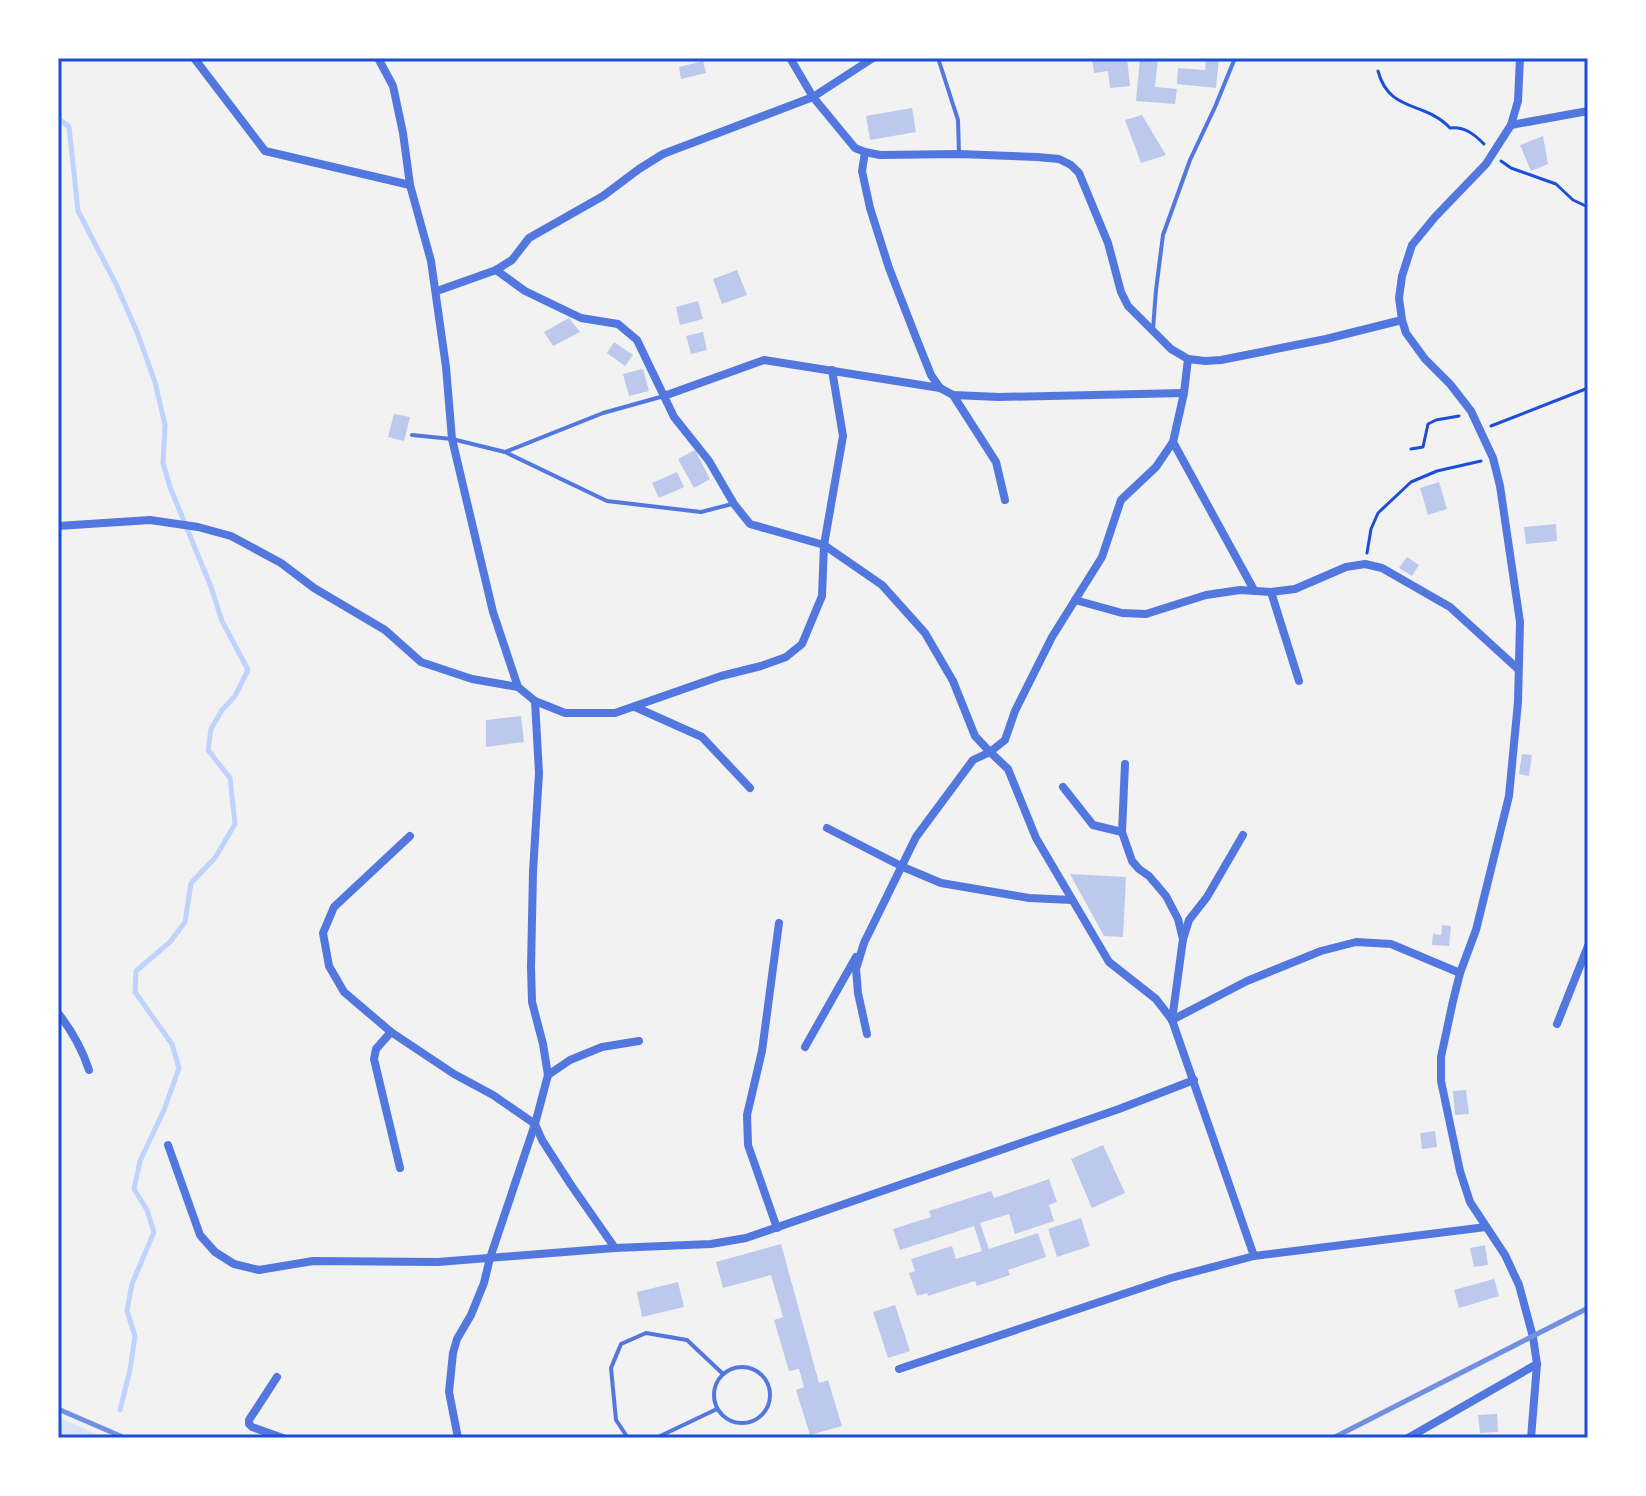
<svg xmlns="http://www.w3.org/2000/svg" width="1646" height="1496" font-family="Mulish,sans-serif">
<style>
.green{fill:#dbe4f7}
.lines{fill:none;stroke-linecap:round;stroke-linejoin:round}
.stream{stroke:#bfd3fe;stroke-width:5}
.building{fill:#bdc9ec}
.path{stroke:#1d4ed8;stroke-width:3}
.service{stroke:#5277de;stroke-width:4}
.minor{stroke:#5277de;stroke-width:8}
.rail{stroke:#7290e2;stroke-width:5}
.neatline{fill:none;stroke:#1d4ed8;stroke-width:3}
</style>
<rect width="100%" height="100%" fill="#f2f2f2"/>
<path class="green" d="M 58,1417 L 106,1438 L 58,1438 Z"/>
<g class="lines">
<path class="stream" d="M 58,118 L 69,127 L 78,211 L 116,284 L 137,332 L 155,382 L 165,425 L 163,463 L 170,487 L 211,587 L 222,621 L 248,670 L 235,696 L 222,710 L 211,729 L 208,750 L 230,778 L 235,824 L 215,858 L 191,883 L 185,922 L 170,942 L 136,971 L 135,992 L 172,1044 L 179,1068 L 164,1110 L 140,1161 L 134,1189 L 147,1210 L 154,1232 L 132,1284 L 127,1311 L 135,1336 L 130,1370 L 120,1410"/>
</g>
<g class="building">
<path d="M 1092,58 L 1127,58 L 1130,86 L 1110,88 L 1108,71 L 1094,73 Z"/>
<path d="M 1140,58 L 1158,58 L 1155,87 L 1177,89 L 1175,104 L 1136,101 Z"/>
<path d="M 1206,58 L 1219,58 L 1216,88 L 1177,84 L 1178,68 L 1205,70 Z"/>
<path d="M 703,61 L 706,73 L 681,79 L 679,67 Z"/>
<path d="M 912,108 L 916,132 L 870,140 L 866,116 Z"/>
<path d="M 1142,115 L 1166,155 L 1141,163 L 1125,120 Z"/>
<path d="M 1543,136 L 1548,164 L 1531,171 L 1520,145 Z"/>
<path d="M 737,270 L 747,295 L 722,304 L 713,279 Z"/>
<path d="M 698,301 L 703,319 L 680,325 L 676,307 Z"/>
<path d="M 569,318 L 580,332 L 553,346 L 544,332 Z"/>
<path d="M 703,332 L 707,350 L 691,354 L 686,336 Z"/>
<path d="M 614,342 L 633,355 L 625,366 L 607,353 Z"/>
<path d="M 643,369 L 649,391 L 629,396 L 623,374 Z"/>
<path d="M 394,414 L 410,417 L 404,441 L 388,437 Z"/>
<path d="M 695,450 L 710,479 L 694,488 L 678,459 Z"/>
<path d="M 677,472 L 684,487 L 659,498 L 652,483 Z"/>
<path d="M 1439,482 L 1447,509 L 1428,515 L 1420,488 Z"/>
<path d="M 1556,524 L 1557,541 L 1526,544 L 1524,527 Z"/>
<path d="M 1407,557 L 1419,565 L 1412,576 L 1399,568 Z"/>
<path d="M 521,716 L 524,742 L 486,747 L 486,720 Z"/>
<path d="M 1522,754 L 1532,755 L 1529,776 L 1519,774 Z"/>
<path d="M 1070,874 L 1126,877 L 1123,937 L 1104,936 Z"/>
<path d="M 1442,925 L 1451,926 L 1449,946 L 1432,945 L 1433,934 L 1441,935 Z"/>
<path d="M 1466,1090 L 1469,1114 L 1455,1115 L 1453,1091 Z"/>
<path d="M 1435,1131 L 1437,1147 L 1422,1149 L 1420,1133 Z"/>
<path d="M 1103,1145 L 1125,1193 L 1092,1208 L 1071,1159 Z"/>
<path d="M 1049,1179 L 1057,1202 L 1049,1205 L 1054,1221 L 1015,1234 L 1009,1214 L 980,1223 L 989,1249 L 1038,1233 L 1046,1257 L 1008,1270 L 1010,1275 L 977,1286 L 975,1281 L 928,1296 L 927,1293 L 917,1296 L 909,1273 L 915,1271 L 911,1259 L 952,1246 L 956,1259 L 982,1251 L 974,1226 L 900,1250 L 893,1229 L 931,1217 L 929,1211 L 991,1191 L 994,1198 Z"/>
<path d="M 1081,1218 L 1090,1246 L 1057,1257 L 1048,1229 Z"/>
<path d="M 781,1244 L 819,1383 L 828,1380 L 842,1426 L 810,1435 L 796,1390 L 804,1387 L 799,1369 L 789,1371 L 774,1320 L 783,1317 L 771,1275 L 723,1288 L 716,1262 Z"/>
<path d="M 1485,1245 L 1488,1265 L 1474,1267 L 1470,1248 Z"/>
<path d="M 1494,1279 L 1499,1296 L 1459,1308 L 1454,1290 Z"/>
<path d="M 678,1282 L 684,1307 L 642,1317 L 637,1292 Z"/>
<path d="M 895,1305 L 910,1351 L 888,1358 L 873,1312 Z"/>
<path d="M 1497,1414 L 1498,1432 L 1480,1433 L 1478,1415 Z"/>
</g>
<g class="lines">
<g class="path">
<path d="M 1378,71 C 1389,113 1425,101 1450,128 C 1464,126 1474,134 1484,144"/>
<path d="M 1501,161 L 1511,168 L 1556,184 L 1573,200 L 1588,207"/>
<path d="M 1491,426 L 1588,388"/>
<path d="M 1411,449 L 1423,447 L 1428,424 L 1436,420 L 1459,416"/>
<path d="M 1367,553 L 1371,529 L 1378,513 L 1411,482 L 1437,471 L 1481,461"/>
</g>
<g class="service">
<path d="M 938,58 L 958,120 L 959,154"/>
<path d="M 1153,329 L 1156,290 L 1163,235 L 1190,160 L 1215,107 L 1235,58"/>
<path d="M 412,435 L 452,439 L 505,452 L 607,501 L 701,512 L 732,504"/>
<path d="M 505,452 L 603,413 L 664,396"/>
<circle cx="742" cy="1395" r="28"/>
<path d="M 628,1438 L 616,1420 L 611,1368 L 621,1344 L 646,1333 L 687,1340 L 723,1374"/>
<path d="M 656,1438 L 717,1409"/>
</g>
<g class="minor">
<path d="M 194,58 L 265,151 L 410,185"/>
<path d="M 378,58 L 393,86 L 403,133 L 410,185 L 431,261 L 446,367 L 452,439 L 493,612 L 518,687 L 535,701 L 539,773 L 533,872 L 531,967 L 532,1002 L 543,1044 L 548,1075 L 535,1124 L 490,1258 L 484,1283 L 471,1315 L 457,1339 L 453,1353 L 449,1392 L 458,1438"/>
<path d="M 790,58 L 813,97 L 855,148 L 865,152 L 880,155 L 959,154 L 1037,157 L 1059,159 L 1071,165 L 1079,173 L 1108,243 L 1121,292 L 1128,306 L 1171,349 L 1188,359 L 1205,361 L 1221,360 L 1326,339 L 1402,320"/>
<path d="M 1520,58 L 1518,101 L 1511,125 L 1486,164 L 1435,217 L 1412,245 L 1402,276 L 1399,298 L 1402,320 L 1406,333 L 1425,359 L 1450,384 L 1471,411 L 1493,458 L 1500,486 L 1520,622 L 1518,702 L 1509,796 L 1476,930 L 1460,973 L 1453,1001 L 1441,1057 L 1441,1081 L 1460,1171 L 1470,1202 L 1505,1255 L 1519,1285 L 1533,1337 L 1537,1364 L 1531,1438"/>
<path d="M 1511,125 L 1588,111"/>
<path d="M 865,152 L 862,171 L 870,208 L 889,268 L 915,335 L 931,375 L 940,388 L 953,395 L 999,397 L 1184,393"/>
<path d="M 496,270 L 525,291 L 581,318 L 618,324 L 637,340 L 674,417 L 709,461 L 734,504 L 750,524 L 824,545 L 882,585 L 925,633 L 953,681 L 975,736 L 990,752 L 973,760 L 916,837 L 864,943 L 856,969 L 858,993 L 867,1034"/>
<path d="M 437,291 L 496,270 L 512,260 L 529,238 L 603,196 L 639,169 L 663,154 L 813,97 L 873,58"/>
<path d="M 1188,359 L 1184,393 L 1173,442 L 1156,467 L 1121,500 L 1102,557 L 1052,637 L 1015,711 L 1005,740 L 990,752 L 1008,769 L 1036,838 L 1109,962 L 1156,999 L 1172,1020 L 1254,1256"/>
<path d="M 953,395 L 996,462 L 1005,500"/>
<path d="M 664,396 L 764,360 L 940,388"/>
<path d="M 1173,442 L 1254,590"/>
<path d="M 58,526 L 150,520 L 198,527 L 231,536 L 281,563 L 314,588 L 385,630 L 421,662 L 472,679 L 518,687"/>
<path d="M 1271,592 L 1299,681"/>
<path d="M 1075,600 L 1122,613 L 1146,614 L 1206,595 L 1240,590 L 1271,592 L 1295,589 L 1346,567 L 1365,564 L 1382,568 L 1450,607 L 1518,669"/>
<path d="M 535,701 L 565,713 L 615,713 L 721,676 L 761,666 L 786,657 L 802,644 L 822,596 L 824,545 L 843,436 L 832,370"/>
<path d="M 635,707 L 702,737 L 750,788"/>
<path d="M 1125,764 L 1122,832 L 1132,861 L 1139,869 L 1149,876 L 1166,896 L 1178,919 L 1183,939"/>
<path d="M 1063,787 L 1093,825 L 1122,832"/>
<path d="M 827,828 L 903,867 L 941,883 L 1029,898 L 1072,900"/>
<path d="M 410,836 L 334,907 L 323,933 L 329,966 L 344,992 L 391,1032 L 454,1074 L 493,1095 L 535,1124 L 542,1140 L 571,1185 L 615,1248"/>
<path d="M 58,1013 C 72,1031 82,1048 89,1070"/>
<path d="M 1172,1020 L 1247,981 L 1321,951 L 1356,942 L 1391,944 L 1460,973"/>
<path d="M 1172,1020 L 1183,939 L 1189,920 L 1207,897 L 1243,835"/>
<path d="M 1557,1024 L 1588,946"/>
<path d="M 391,1032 L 376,1049 L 374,1059 L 400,1168"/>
<path d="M 805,1047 L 856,957"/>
<path d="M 548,1075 L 570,1060 L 602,1047 L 639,1041"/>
<path d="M 168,1145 L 200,1235 L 215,1252 L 234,1264 L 259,1270 L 313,1261 L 438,1262 L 615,1248 L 711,1244 L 746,1238 L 1119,1109 L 1194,1080"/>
<path d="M 777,1228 L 748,1145 L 747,1115 L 762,1051 L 779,923"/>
<path d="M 899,1369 L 1171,1278 L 1254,1256 L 1486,1227"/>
<path d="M 277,1377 L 249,1420 L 249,1424 L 252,1427 L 283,1438"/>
<path d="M 1408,1438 L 1537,1364"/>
</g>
<g class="rail">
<path d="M 58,1409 L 125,1438"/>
<path d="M 1333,1438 L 1588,1308"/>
</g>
</g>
<rect width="1646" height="1496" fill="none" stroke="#ffffff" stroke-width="120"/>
<rect x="60" y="60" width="1526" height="1376" class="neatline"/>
</svg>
